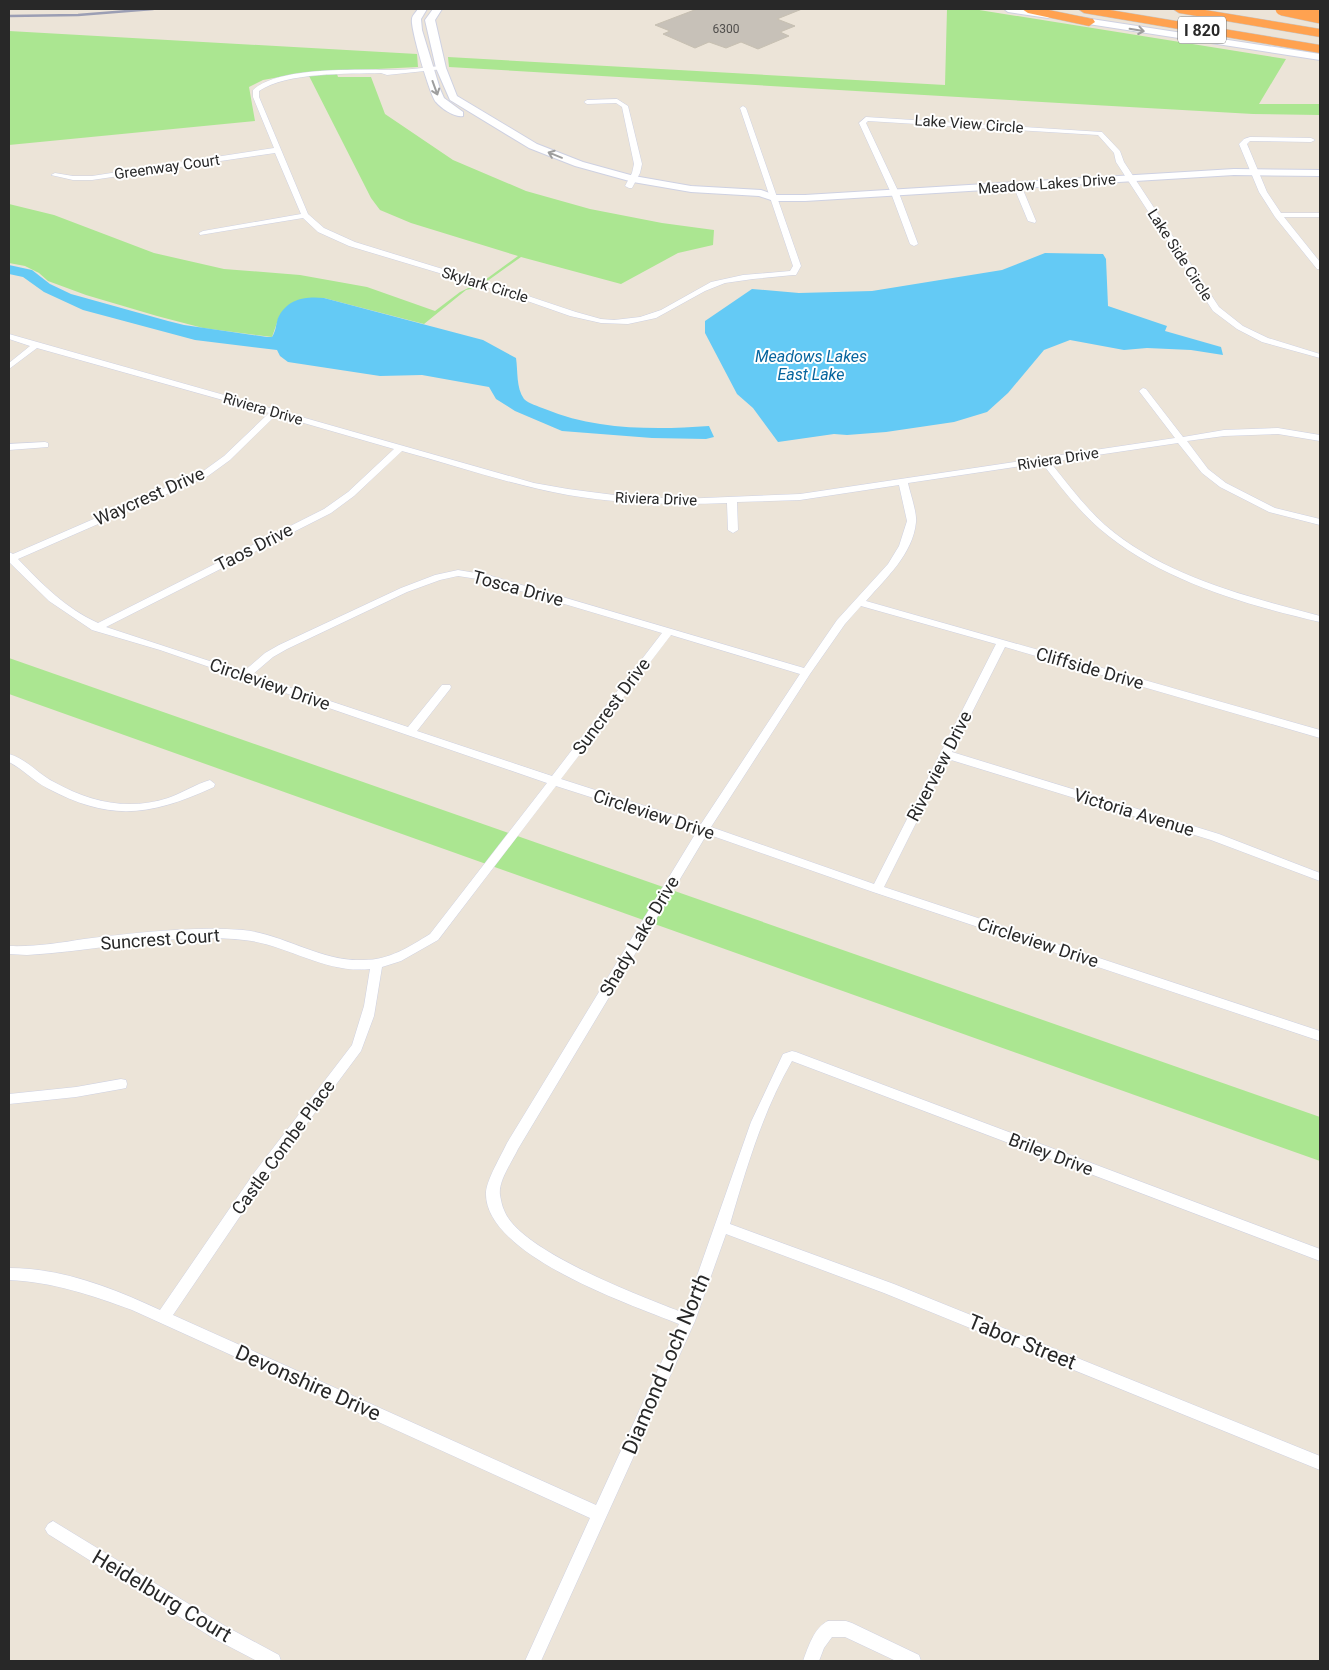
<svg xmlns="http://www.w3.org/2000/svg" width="1329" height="1670" font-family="Roboto,sans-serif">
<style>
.green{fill:#abe691}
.water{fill:#64caf5}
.building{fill:#c7c1b8;stroke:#c7c0b2}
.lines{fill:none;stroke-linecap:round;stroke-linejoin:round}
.street-casing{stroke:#ced1e2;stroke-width:1}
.secondary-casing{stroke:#ced1e2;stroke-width:2}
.highway-casing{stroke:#c7c7c7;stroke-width:1}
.street{fill:#fff;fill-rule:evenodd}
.secondary{fill:#fff;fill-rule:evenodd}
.highway{fill:#ffa250;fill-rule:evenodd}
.rail{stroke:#9b9eb4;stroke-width:2.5}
.highway-bridge-casing{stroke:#c7c7c7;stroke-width:14;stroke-linecap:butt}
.highway-bridge{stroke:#ffa250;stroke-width:13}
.oneway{stroke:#9e9e9e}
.labels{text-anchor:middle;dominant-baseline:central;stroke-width:4;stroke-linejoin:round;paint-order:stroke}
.far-number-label{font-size:12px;fill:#504e4c}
.far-street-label{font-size:15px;fill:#282828;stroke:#fff}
.shield{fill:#fff;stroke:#686868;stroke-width:1}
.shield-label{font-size:16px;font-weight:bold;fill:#282828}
.far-water-label{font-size:16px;font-style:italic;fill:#06659e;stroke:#fff}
.street-label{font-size:18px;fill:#282828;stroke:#fff}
.near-street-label{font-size:21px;fill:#282828;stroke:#fff}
</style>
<rect width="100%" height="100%" fill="#ece4d8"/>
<g class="green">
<path d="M 947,9 L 973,9 L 1286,59 L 1259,104 L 1320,104 L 1320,115 L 1253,114 L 1094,105 L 449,67 L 448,57 L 945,85 Z"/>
<path d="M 9,31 L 417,54 L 418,67 L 336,71 L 338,77 L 371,77 L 385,114 L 453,160 L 526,191 L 590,209 L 662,223 L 714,230 L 713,245 L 678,253 L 621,284 L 521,257 L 479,287 L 466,290 L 424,324 L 324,298 L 279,317 L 272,337 L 203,328 L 157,316 L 86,295 L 48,281 L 39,273 L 25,266 L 9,263 L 9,204 L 54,215 L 154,253 L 224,269 L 300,275 L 367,287 L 435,311 L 460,292 L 485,280 L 518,256 L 411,223 L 380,210 L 371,198 L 307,72 L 263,80 L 249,87 L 255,121 L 9,145 Z"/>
<path d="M 9,658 L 1320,1117 L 1320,1161 L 9,694 Z"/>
</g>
<g class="water">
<path d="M 1045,253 L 1103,254 L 1106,259 L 1108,306 L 1167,326 L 1165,331 L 1221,347 L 1223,355 L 1191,350 L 1147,348 L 1124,350 L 1070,340 L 1044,350 L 1008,393 L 987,412 L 954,422 L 886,432 L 847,435 L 834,434 L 778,442 L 753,408 L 737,394 L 705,333 L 705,321 L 752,289 L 799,293 L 872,291 L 1002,270 Z"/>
<path d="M 9,265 L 32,270 L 50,284 L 71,294 L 168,321 L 184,325 L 267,337 L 272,337 C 276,331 276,324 278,318 C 287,299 305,296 324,298 L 483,340 L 516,358 C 518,371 516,388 524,399 C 529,404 538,406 545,409 C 595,430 655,430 709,426 L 714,437 L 706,439 L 652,438 L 562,431 L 515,411 L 496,399 L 489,387 L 422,375 L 380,376 L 288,362 L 280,356 L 277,350 L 195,340 L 83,310 L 44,292 L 23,277 L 9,274 Z"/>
</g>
<path class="building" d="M 697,9 L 802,9 L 777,19 L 795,26 L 780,32 L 789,36 L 758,49 L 741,42 L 726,48 L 709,42 L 695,48 L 663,34 L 670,31 L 655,25 Z"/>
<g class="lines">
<defs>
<g id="street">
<path d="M 441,66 L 444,68 L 443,69 L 387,75 L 381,73 C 348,74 287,72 259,91 L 259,97 L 308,214 L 324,228 L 355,242 L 501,287 L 576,312 L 601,319 L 614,320 L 640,317 L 661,310 L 711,282 L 743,275 L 790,271 L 793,266 L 740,108 L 743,106 L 746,108 L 801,266 L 796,275 L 793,275 L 753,279 L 725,283 L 705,291 L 656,318 L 628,324 L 601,323 L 570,316 L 496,290 L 349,246 L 318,232 L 303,218 L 200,235 L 199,233 L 203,231 L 301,214 L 275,153 L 92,180 L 73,180 L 51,175 L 55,173 L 73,176 L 92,176 L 274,148 L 253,97 L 253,90 C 278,66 361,70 395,70 C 410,70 426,67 441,66 Z"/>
<path d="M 617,99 L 628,106 L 642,164 L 640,173 L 632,188 L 629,188 L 625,186 L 632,173 L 634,164 L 622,107 L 616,103 L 587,104 L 584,102 L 587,100 Z"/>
<path d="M 866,117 L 1102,132 L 1120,151 L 1124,162 L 1219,307 L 1243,326 L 1268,338 L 1320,354 L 1320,358 L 1262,342 L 1237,329 L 1213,311 L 1116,162 L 1114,153 L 1098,135 L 868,121 L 866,123 L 899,193 L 918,244 L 914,246 L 910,244 L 891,193 L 859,123 Z"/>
<path d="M 1250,137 L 1311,138 L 1315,140 L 1311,142 L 1250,141 L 1247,144 L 1267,192 L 1281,213 L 1320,213 L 1320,217 L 1284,217 L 1320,262 L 1320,269 L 1317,269 L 1275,217 L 1259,192 L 1239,144 L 1244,139 Z"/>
<path d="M 1014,183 L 1021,185 L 1036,221 L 1035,223 L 1028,221 L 1013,185 Z"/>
<path d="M 9,334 L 534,483 L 568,489 L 622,496 L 680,499 L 800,494 L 1175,438 L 1139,391 L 1143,388 L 1146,389 L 1183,437 L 1224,430 L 1278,428 L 1320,435 L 1320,441 L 1278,434 L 1224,436 L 1187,441 L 1208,469 L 1226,483 L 1275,508 L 1320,519 L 1320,525 L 1269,512 L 1220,487 L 1202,473 L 1178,443 L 1050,462 C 1068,484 1084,506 1105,525 C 1165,577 1246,596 1320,616 L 1320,622 C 1246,605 1159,580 1100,529 C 1078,510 1060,486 1042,463 L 908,483 C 910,493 917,512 916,522 C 913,554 886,578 866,601 L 1320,730 L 1320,738 L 1005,647 L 952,752 L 1219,834 L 1320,873 L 1320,881 L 1211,840 L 948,759 L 884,887 L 1320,1031 L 1320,1041 L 873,892 L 707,834 L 518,1149 C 512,1162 498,1181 500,1195 C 501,1200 502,1206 504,1210 C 519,1251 643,1297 684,1313 L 751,1122 L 783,1054 L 792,1051 L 796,1052 L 1320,1249 L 1320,1261 L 792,1061 C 763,1111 746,1169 730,1224 L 894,1284 L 1320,1456 L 1320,1470 L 884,1293 L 726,1234 L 695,1321 L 541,1661 L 525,1661 L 590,1518 L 132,1310 C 91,1295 53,1282 9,1280 L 9,1268 C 62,1268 113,1288 160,1310 L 254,1173 L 352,1045 L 364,1006 L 370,969 C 325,974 286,944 244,940 C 171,932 99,951 27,955 L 9,954 L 9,946 C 34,947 59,943 84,939 C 136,933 191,926 243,930 C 284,934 321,962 364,960 C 389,960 409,947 430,934 L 547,783 L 160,650 L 92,630 L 49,601 L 9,562 L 9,552 L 13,554 L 202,472 L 224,456 L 269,413 L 37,348 L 9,369 L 9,363 L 30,346 L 9,339 ZM 276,415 L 394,449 L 348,492 L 324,509 L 98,623 C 65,608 42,584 18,559 L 208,476 L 230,460 ZM 402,451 C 457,466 512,485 568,495 C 621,504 674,505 727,503 L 728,530 L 733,533 L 738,530 L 737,502 L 800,500 L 899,485 L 907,521 L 899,546 L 888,564 L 837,620 L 804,668 L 488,575 L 458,570 L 435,575 L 401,588 L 279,645 L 265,653 L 243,672 L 106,627 L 331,513 L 354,496 ZM 458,576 L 484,580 L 662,633 L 552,776 L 417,731 L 450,689 L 451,687 L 450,685 L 442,685 L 408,727 L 252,675 L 273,657 L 287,649 L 407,592 L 440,580 ZM 861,606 L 996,644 L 874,884 L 711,827 L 810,674 L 845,624 ZM 671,635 L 800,674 L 701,824 L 561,779 ZM 556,786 L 697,831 L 507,1143 C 501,1156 487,1179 486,1192 C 483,1255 632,1305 679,1324 L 596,1505 L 173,1315 L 264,1181 L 361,1051 L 374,1016 L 382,967 L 401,961 L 438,940 Z"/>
<path d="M 45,442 L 48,443 L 48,447 L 9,450 L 9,444 Z"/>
<path d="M 9,754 C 27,759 38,774 54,782 C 90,802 128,811 168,798 C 182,793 196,784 210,780 L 215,784 L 214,787 C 150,816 111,822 47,788 C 33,781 23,769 9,762 Z"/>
<path d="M 121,1079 L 126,1080 L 127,1084 L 126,1088 L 121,1089 L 76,1097 L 9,1104 L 9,1094 L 76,1087 Z"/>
<path d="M 53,1521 L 225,1626 L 279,1655 L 281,1661 L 257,1661 L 213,1638 L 48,1534 L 45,1529 L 48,1524 Z"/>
<path d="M 828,1621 L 846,1621 L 852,1623 L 919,1655 L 921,1661 L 896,1661 L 845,1637 L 832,1637 L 824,1648 L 819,1661 L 803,1661 C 808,1648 814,1627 828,1621 Z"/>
</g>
<g id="secondary">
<path d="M 418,9 L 427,9 L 421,19 L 422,30 L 440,89 L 444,98 L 463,112 L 463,116 C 455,118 441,108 436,102 C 430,95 410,27 412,19 C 412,16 416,12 418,9 Z"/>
<path d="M 433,9 L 442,9 L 435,20 L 446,68 L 457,96 L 537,144 L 583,162 L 634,176 L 691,186 L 761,190 L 775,195 L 805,195 L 1234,169 L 1320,170 L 1320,176 L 1234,175 L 805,201 L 774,201 L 759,196 L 691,192 L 633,182 L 575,166 L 529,148 L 450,100 L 436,68 L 425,20 Z"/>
<path d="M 1004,9 C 1018,9 1041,6 1053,15 L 1048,18 L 1008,12 Z"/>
<path d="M 1072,16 L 1320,54 L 1320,60 L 1069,21 L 1067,19 Z"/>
</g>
<g id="highway">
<path d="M 1022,9 L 1044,9 L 1093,19 L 1095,22 L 1089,26 L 1028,13 Z"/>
<path d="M 1078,9 L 1104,9 L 1320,45 L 1320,53 L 1084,13 Z"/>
<path d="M 1173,9 L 1199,9 L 1320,29 L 1320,37 L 1179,13 Z"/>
</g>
</defs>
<use href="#street" class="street-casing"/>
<use href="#secondary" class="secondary-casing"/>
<use href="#highway" class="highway-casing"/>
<use href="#street" class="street"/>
<use href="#secondary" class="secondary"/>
<use href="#highway" class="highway"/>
<path class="rail" d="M 9,16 L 78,15 L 153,9"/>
<defs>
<path id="highway-bridge" d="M 1282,9 L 1320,17"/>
</defs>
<use href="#highway-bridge" class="highway-bridge-casing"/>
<use href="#highway-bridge" class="highway-bridge"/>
</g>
<defs><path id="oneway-shaft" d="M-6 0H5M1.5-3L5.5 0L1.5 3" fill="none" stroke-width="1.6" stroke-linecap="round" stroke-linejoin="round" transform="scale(1.25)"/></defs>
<g class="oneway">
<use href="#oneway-shaft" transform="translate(1137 30) rotate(9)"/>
<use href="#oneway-shaft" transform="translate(435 88) rotate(70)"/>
<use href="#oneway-shaft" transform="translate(555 155) rotate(-158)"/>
</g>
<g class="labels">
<g class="far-number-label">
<text x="726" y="29">6300</text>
</g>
<g class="far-street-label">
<text transform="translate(969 124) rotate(4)">Lake View Circle</text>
<text transform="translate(167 167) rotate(-8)">Greenway Court</text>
<text transform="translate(1047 184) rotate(-4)">Meadow Lakes Drive</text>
<text transform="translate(1180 255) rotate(57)">Lake Side Circle</text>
<text transform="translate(485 285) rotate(17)">Skylark Circle</text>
<text transform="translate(263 409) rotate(16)">Riviera Drive</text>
<text transform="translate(1058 459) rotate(-9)">Riviera Drive</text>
<text transform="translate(656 499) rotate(2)">Riviera Drive</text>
</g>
<rect class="shield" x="1178" y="16.5" width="48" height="27" rx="4"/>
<g class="shield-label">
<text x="1202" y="30">I 820</text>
</g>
<g class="far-water-label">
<text x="811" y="356">Meadows Lakes<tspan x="811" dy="18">East Lake</tspan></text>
</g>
<g class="street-label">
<text transform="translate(149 496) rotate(-24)">Waycrest Drive</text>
<text transform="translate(254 547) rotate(-27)">Taos Drive</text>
<text transform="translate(518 588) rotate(15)">Tosca Drive</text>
<text transform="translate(1090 668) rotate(16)">Cliffside Drive</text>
<text transform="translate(270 684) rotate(19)">Circleview Drive</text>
<text transform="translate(611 706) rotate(-53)">Suncrest Drive</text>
<text transform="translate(939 766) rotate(-63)">Riverview Drive</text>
<text transform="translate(1134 812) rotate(17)">Victoria Avenue</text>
<text transform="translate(654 814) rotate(18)">Circleview Drive</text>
<text transform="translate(639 936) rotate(-59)">Shady Lake Drive</text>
<text transform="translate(160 939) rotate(-4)">Suncrest Court</text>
<text transform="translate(1038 942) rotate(18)">Circleview Drive</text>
<text transform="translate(283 1147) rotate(-54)">Castle Combe Place</text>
<text transform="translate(1051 1154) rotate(21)">Briley Drive</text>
</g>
<g class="near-street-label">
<text transform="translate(1022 1342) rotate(22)">Tabor Street</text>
<text transform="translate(666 1364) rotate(-67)">Diamond Loch North</text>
<text transform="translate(308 1383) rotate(24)">Devonshire Drive</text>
<text transform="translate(162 1596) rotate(31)">Heidelburg Court</text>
</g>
</g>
<rect width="1329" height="1670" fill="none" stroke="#282828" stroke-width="20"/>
</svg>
